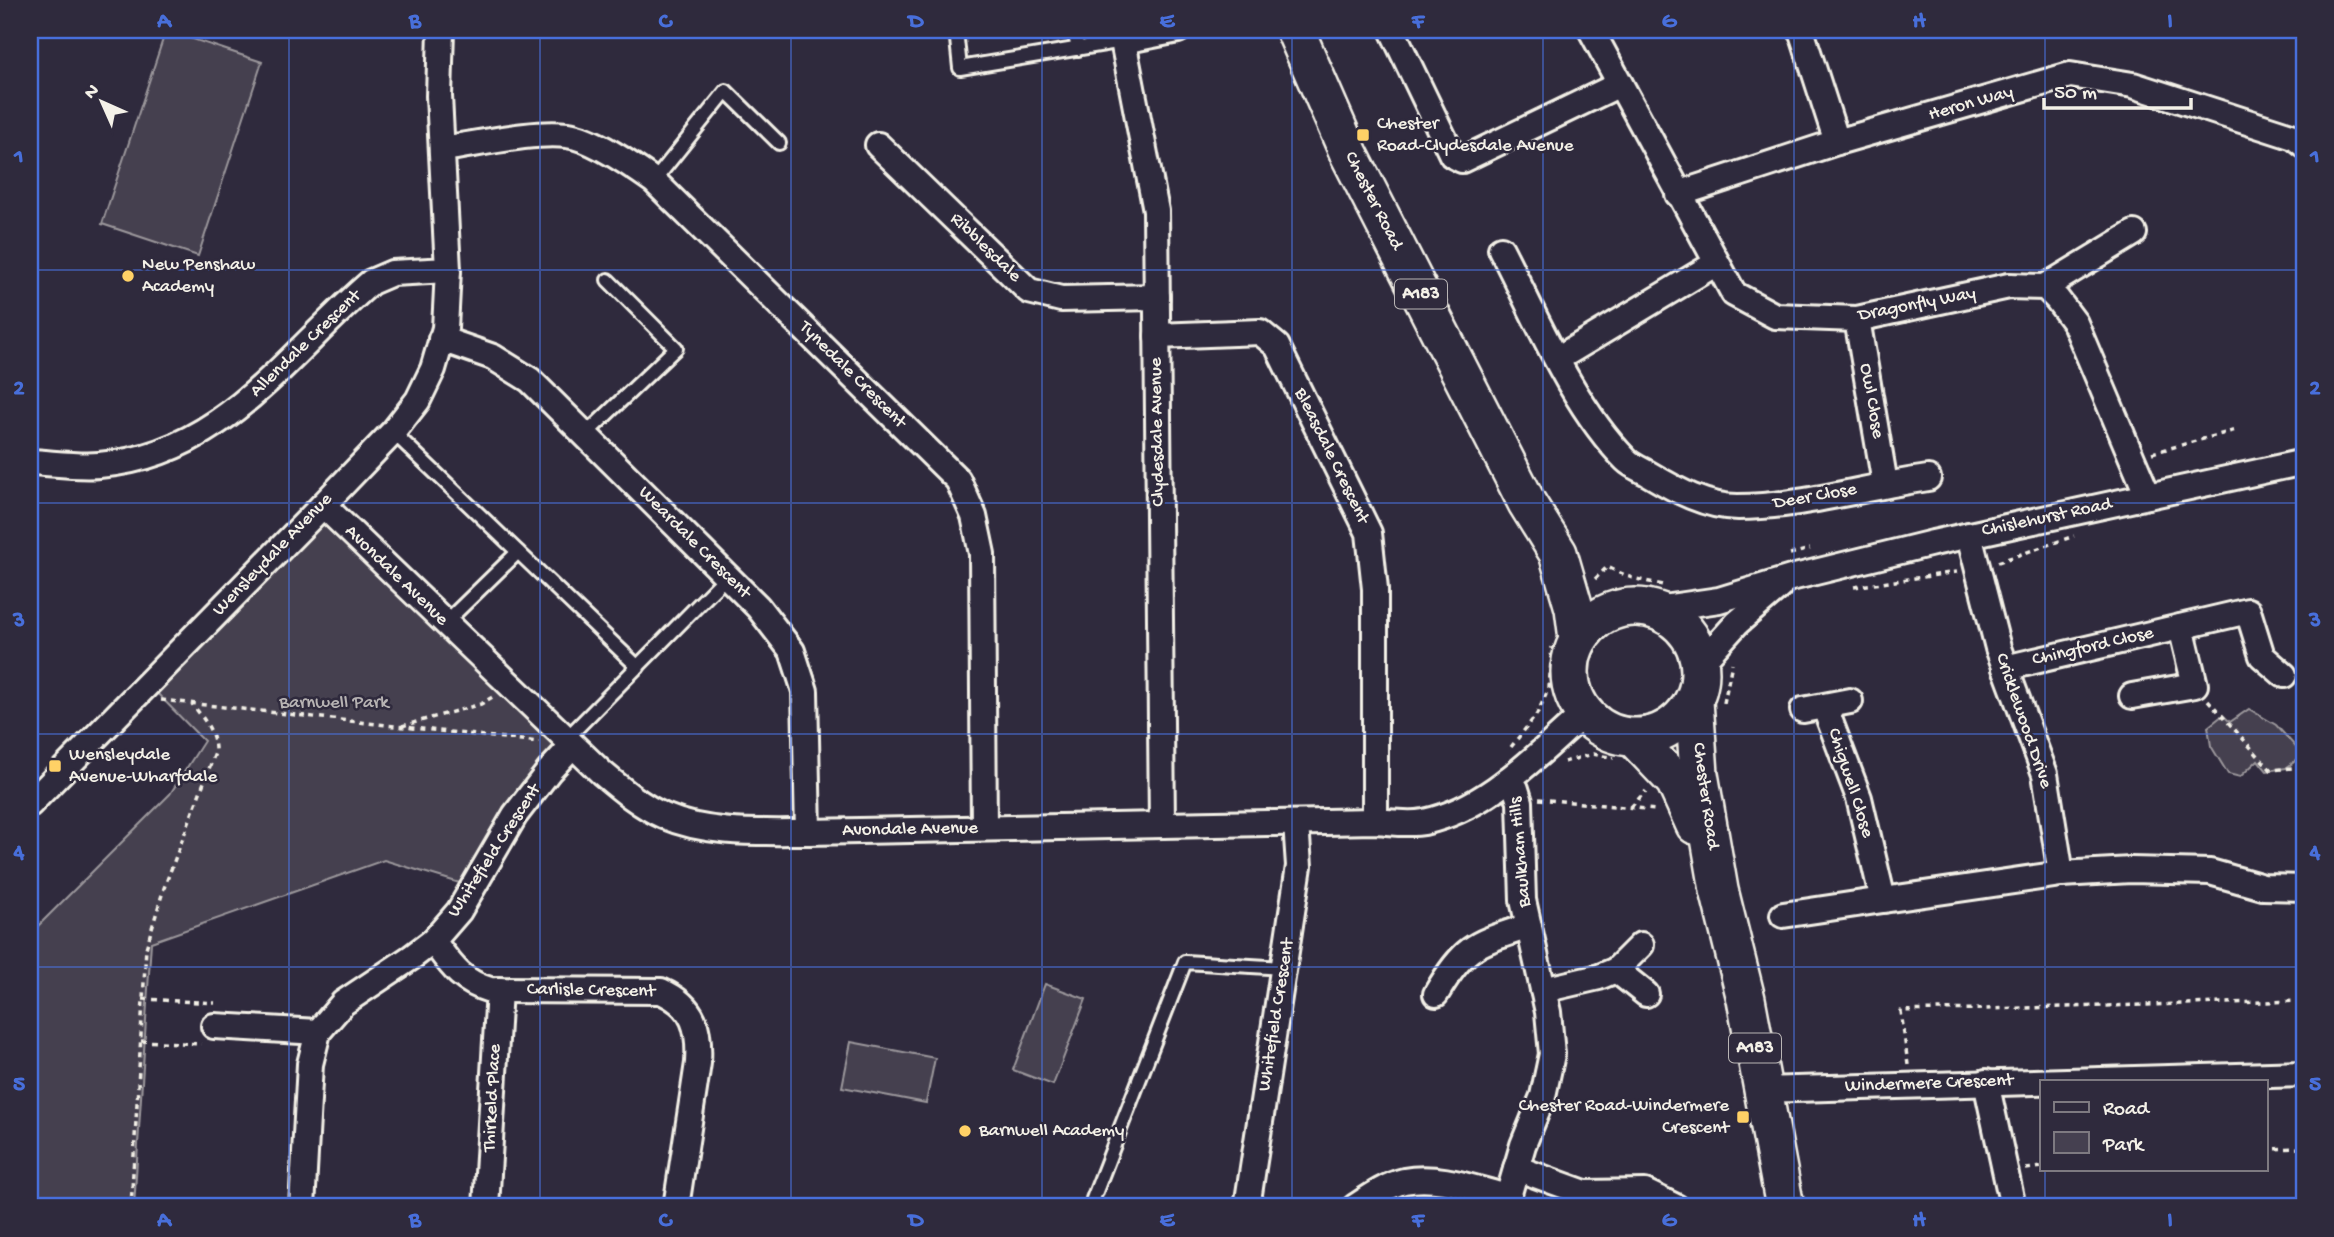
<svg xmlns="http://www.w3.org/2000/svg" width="2334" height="1237" font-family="'Gochi Hand',sans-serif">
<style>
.green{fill:#454050;stroke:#9c989c;stroke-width:2}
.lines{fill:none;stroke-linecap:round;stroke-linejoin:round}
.service-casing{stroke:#f4f1e8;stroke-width:18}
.minor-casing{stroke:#f4f1e8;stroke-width:30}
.primary-casing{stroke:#f4f1e8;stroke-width:42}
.path{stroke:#f4f1e8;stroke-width:3.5;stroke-dasharray:5 5;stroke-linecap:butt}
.service{stroke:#2f2a3d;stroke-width:12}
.minor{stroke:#2f2a3d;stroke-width:24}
.primary{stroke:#2f2a3d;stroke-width:37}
.grid{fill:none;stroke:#486fdb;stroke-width:2;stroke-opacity:0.55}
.poi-dot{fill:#ffd166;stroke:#2f2a3d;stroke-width:2.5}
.labels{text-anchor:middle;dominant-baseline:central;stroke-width:5;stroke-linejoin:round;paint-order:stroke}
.shield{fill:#2f2a3d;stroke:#b9b5b5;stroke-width:2}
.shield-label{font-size:18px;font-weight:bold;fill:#f4f1e8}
.street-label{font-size:19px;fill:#f4f1e8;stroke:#2f2a3d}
.poi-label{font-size:19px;fill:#f4f1e8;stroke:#2f2a3d;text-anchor:start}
.park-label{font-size:19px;fill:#b7b3b3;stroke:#2f2a3d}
.neatline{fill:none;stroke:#486fdb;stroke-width:2.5}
.grid-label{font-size:23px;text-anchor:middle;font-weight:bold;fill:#486fdb}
</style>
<rect width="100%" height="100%" fill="#2f2a3d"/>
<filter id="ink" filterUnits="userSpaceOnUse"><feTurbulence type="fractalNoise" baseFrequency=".0143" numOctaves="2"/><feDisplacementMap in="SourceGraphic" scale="14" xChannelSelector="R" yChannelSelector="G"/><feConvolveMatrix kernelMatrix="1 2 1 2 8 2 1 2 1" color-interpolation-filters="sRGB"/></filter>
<g filter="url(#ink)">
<g class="green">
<path d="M 166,30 L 262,62 L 198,256 L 102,224 Z"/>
<path d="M 323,505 L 572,746 L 473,887 L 384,860 L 151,942 L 134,1207 L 30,1207 L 30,934 L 170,794 L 204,741 L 148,684 Z"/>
<path d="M 2249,709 L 2276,725 L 2303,755 L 2286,768 L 2267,771 L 2258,760 L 2240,777 L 2228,774 L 2211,746 L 2208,727 L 2223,715 L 2230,722 Z"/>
<path d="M 1045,984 L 1086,999 L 1053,1085 L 1013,1070 Z"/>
<path d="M 851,1042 L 935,1058 L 926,1103 L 842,1087 Z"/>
</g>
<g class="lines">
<defs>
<g id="service">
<path d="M 956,30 L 960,68 L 1123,41"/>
<path d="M 1074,30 L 1078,49"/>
<path d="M 654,181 L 726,91 L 779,143"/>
<path d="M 393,432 L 638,667"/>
<path d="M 585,435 L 676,348 L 608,280"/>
<path d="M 445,623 L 518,552"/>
<path d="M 566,739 L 727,576"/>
<path d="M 1093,1199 L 1185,962 L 1284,968"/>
</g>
<g id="minor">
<path d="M 1392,30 L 1452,155 L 1462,160 L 1620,84"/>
<path d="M 1591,30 L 1734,294 L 1775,316 L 1857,319 L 2009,286 L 2045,287 L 2057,299 L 2075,323 L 2148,496"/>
<path d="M 1801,30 L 1837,142"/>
<path d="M 878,145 L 1029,291 L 1061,299 L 1157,297"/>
<path d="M 442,149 C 479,144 532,131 567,135 C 593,138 633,166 654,181 L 958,480 L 974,516 L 982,554 L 984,828"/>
<path d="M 1678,194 L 1837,142 L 2070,75 L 2133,85 L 2294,137 L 2304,145"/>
<path d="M 1501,249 C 1536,317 1573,407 1626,460 C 1632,466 1642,470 1649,474 C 1676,490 1706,507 1738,507 C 1802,507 1864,487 1928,478"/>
<path d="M 2045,287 L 2134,233"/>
<path d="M 1857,319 L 1885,484"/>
<path d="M 1157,336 L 1260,332 L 1277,346 L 1369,533 L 1375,589 L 1375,821"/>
<path d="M 441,339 L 493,357 L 530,380 L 758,607 L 792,651 L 805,691 L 808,832"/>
<path d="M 1557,359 L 1715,264"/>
<path d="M 30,462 C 52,463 77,467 99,465 C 222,456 285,356 371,282 L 392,273 L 448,270 L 439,96 L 441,30"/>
<path d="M 323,505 L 602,773 C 621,789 641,806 664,816 C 708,835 761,832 808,832 L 1375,821 C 1391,822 1409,825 1424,822 C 1489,808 1536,755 1585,713"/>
<path d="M 1969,535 L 1998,648 L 2045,774 L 2061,874 L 2131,870 L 2210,872 L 2263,887 L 2304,888"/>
<path d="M 1657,609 L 1719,600 L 1791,578 L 1933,543 L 2304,462"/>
<path d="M 1700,664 L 1737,623 L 1779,587"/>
<path d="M 2005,668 L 2248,611 L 2262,656 L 2284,675"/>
<path d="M 2132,696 L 2195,685 L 2181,627"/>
<path d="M 1825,708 L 1859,798 L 1883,900 L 2061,874"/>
<path d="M 1803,710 L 1850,701"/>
<path d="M 30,804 L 323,505 L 393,432 L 418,400 L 433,369 L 445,328 L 448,270"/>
<path d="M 1162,825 L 1156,211 L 1123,41 L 1178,30"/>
<path d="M 1783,915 L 1883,900"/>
<path d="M 433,941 C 451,965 460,981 490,990 L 661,991 C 695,1006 700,1029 698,1063 L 676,1207"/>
<path d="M 1616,970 L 1646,994"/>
<path d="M 1543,990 L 1599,977 L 1616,970 L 1641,945"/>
<path d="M 1436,994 C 1466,943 1476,944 1529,926"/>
<path d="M 214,1026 L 318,1032"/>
<path d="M 1986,1082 L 2013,1207"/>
<path d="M 1763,1090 L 2304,1074"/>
<path d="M 1516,1168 L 1585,1193 L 1645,1192 L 1676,1207"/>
<path d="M 302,1207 L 310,1064 L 318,1032 L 343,1003 L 412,957 L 433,941 L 459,911 L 515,815 L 549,771 L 572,746"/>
<path d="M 486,1207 L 499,990"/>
<path d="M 1247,1207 L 1299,866 L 1296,823"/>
<path d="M 1355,1207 C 1370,1197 1387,1185 1404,1181 C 1439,1174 1475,1189 1507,1197"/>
<path d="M 1505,1207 L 1523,1145 L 1543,1096 L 1552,1054 L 1548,1012 L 1523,900 L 1520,802 L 1516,789 L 1509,779"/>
</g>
<g id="primary">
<path d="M 1295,30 L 1349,154 L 1527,503 L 1558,553 L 1574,608 L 1578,639"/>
<circle cx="1635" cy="672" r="65"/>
<path d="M 1694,701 L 1699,774 L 1719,890 L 1746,999 L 1785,1207"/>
<path d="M 1634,738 L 1675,781 L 1695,825"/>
</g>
</defs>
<use href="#service" class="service-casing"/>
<use href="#minor" class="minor-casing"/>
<use href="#primary" class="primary-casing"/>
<g class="path">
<path d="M 30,329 L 31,351"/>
<path d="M 30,349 L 34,358 L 30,399"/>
<path d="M 2152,453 L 2236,430"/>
<path d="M 1790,554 L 1810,549"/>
<path d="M 1998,562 L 2074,536"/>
<path d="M 1595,579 L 1607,567 L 1632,578 L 1663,585"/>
<path d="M 1854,587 L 1957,572"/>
<path d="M 161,700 L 539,742"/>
<path d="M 2208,700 L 2271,770 L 2304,767"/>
<path d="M 1724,703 L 1732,663"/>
<path d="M 402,726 L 481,704 L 494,696"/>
<path d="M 1511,747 L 1537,714 L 1549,688 L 1552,647"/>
<path d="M 1564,762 L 1593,754 L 1614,758"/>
<path d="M 1539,799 L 1657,810"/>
<path d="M 1631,807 L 1646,791"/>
<path d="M 143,999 L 215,1003"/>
<path d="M 141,1041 L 201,1044"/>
<path d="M 1908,1065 L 1901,1011 L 2304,1001"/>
<path d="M 2266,1149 L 2304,1148"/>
<path d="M 2026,1169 L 2042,1167"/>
<path d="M 132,1204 L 182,1207"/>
<path d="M 131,1207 L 146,948 L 164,888 L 215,753 C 216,733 204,719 192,704"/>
</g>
<use href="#service" class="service"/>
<use href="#minor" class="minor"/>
<use href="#primary" class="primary"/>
</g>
</g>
<path class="grid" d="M 289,30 L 289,1207M 540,30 L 540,1207M 791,30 L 791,1207M 1042,30 L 1042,1207M 1292,30 L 1292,1207M 1543,30 L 1543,1207M 1794,30 L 1794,1207M 2045,30 L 2045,1081M 30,270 L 2304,270M 30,503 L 2304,503M 30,734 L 2304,734M 30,967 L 2304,967M 2045,1169 L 2045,1207"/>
<g class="poi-dot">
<rect x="1356" y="128" width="14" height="14" rx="3.5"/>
<circle cx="128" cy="276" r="7"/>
<rect x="48" y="759" width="14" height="14" rx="3.5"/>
<rect x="1736" y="1110" width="14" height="14" rx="3.5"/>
<circle cx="965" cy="1131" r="7"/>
</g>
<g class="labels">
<g class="shield">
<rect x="1395" y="279.5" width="52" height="29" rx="5"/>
<rect x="1729" y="1033.5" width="52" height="29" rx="5"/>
</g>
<g class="shield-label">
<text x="1421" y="294">A183</text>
<text x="1755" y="1048">A183</text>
</g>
<g class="street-label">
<text transform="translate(1971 104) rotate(-16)">Heron Way</text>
<text transform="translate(1373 201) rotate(63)">Chester Road</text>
<text transform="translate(985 248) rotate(44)">Ribblesdale</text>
<text transform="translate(1917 305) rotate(-11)">Dragonfly Way</text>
<text transform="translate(306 344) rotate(-44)">Allendale Crescent</text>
<text transform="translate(852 375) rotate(45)">Tynedale Crescent</text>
<text transform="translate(1871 401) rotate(80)">Owl Close</text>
<text transform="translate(1158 432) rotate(-91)">Clydesdale Avenue</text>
<text transform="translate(1331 456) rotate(64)">Bleasdale Crescent</text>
<text transform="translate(1815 497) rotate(-10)">Deer Close</text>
<text transform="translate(2047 518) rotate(-12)">Chislehurst Road</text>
<text transform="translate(694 543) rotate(45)">Weardale Crescent</text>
<text transform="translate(273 555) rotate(-46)">Wensleydale Avenue</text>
<text transform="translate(396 576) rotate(44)">Avondale Avenue</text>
<text transform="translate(2093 647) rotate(-13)">Chingford Close</text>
<text transform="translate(2023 721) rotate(71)">Cricklewood Drive</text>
<text transform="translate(1850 783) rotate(72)">Chigwell Close</text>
<text transform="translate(1705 796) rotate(82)">Chester Road</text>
<text transform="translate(910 830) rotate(-1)">Avondale Avenue</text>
<text transform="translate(495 851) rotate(-57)">Whitefield Crescent</text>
<text transform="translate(1521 852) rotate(-95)">Baulkham Hills</text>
<text transform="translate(591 991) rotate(1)">Carlisle Crescent</text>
<text transform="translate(1277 1015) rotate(-81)">Whitefield Crescent</text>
<text transform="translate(1929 1084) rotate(-2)">Windermere Crescent</text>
<text transform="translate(493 1098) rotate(-87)">Thirkeld Place</text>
</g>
<g class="poi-label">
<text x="1377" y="124">Chester<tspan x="1377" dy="22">Road-Clydesdale Avenue</tspan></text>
<text x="142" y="265">New Penshaw<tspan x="142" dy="22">Academy</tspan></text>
<text x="69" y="755">Wensleydale<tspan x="69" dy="22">Avenue-Wharfdale</tspan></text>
<text x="1729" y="1106" text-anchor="end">Chester Road-Windermere<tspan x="1729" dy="22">Crescent</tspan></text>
<text x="979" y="1131">Barnwell Academy</text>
</g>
<g class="park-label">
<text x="334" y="703">Barnwell Park</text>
</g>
</g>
<rect width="2334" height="1237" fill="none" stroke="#2f2a3d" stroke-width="77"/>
<rect x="2040" y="1080" width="228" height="91" fill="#2f2a3d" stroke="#7e7a81" stroke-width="2"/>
<rect x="2054" y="1102" width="35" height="10" fill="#2f2a3d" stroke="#7e7a81" stroke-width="2"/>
<text x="2103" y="1114" font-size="21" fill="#f4f1e8">Road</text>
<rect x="2054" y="1132" width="35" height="21" fill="#454050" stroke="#7e7a81" stroke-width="2"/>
<text x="2103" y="1150" font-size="21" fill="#f4f1e8">Park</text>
<g transform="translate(102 102) rotate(315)" stroke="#2f2a3d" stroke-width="5" paint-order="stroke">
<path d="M0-5L12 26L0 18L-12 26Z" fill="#f4f1e8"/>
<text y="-10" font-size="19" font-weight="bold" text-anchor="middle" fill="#f4f1e8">N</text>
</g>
<path d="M2044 98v10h147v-10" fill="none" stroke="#f4f1e8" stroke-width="3.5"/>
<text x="2054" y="98" font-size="21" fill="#f4f1e8" stroke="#2f2a3d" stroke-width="5" paint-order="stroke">50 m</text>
<rect x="38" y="38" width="2258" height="1160" class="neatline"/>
<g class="grid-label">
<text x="164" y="27">A</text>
<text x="415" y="27">B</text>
<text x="665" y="27">C</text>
<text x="916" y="27">D</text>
<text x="1167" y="27">E</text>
<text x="1418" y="27">F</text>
<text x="1669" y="27">G</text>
<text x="1919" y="27">H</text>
<text x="2170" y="27">I</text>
<text x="19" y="162">1</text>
<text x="2315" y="162">1</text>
<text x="19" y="394">2</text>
<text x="2315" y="394">2</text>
<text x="19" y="626">3</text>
<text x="2315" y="626">3</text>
<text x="19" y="858">4</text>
<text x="2315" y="858">4</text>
<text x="19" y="1090">5</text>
<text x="2315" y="1090">5</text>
<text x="164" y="1226">A</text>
<text x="415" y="1226">B</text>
<text x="665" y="1226">C</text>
<text x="916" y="1226">D</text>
<text x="1167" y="1226">E</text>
<text x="1418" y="1226">F</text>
<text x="1669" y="1226">G</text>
<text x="1919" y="1226">H</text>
<text x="2170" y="1226">I</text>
</g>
</svg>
